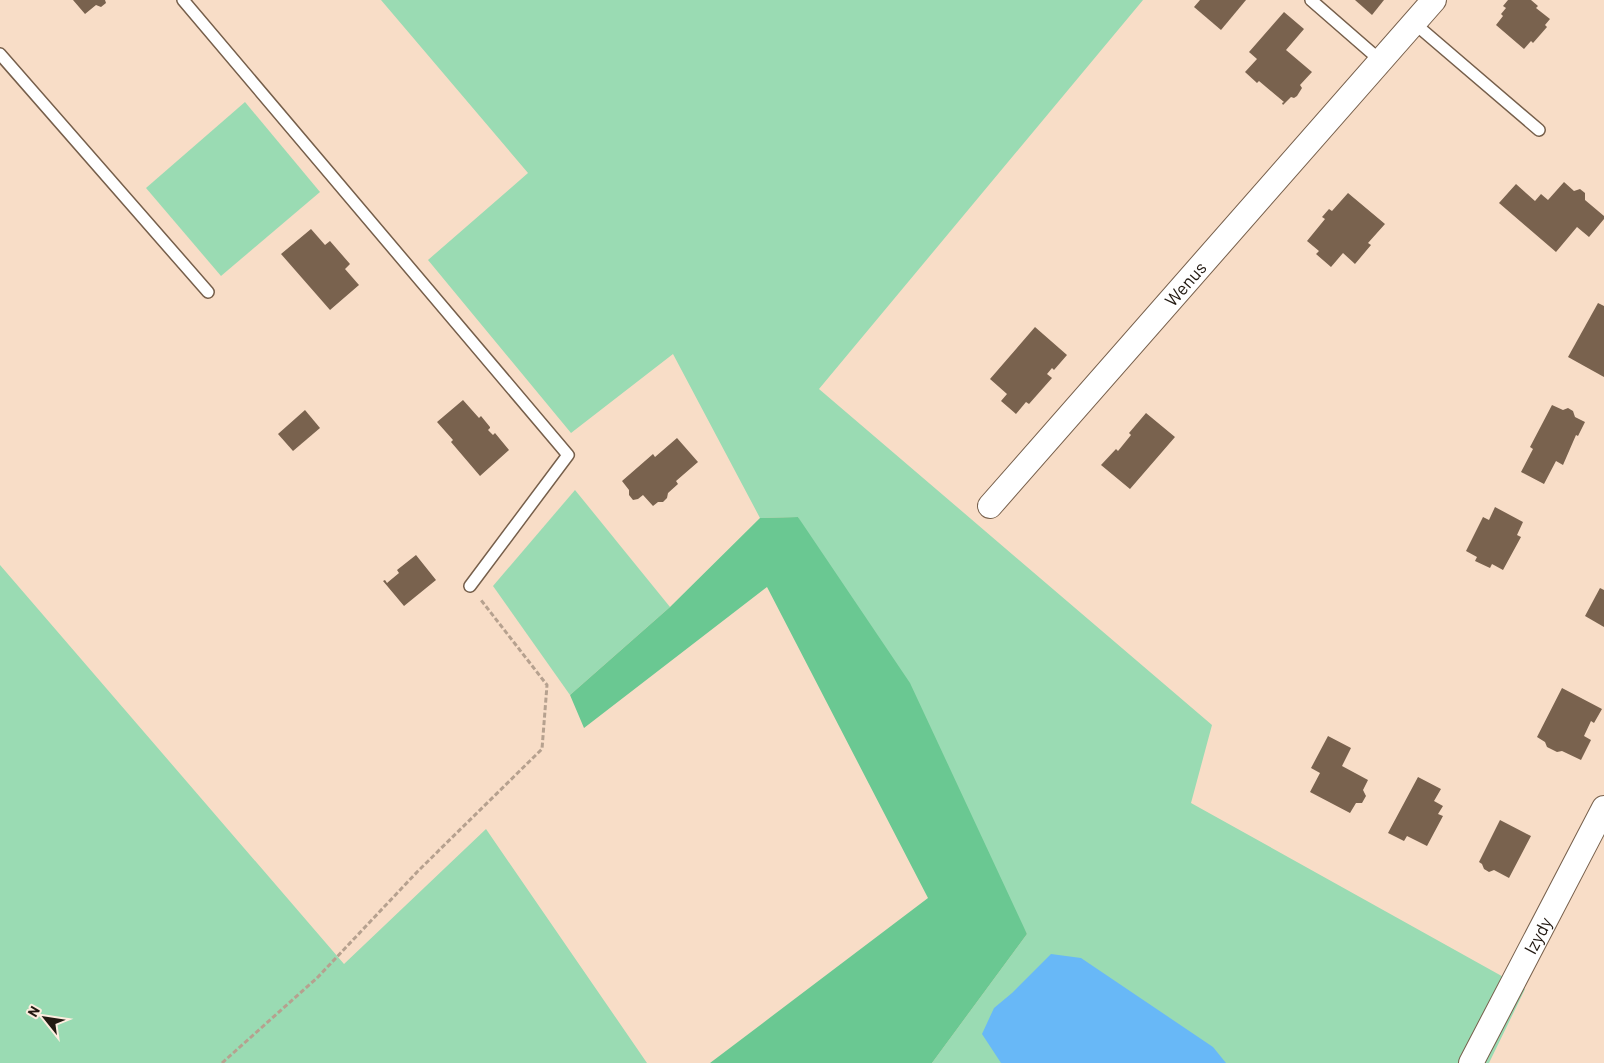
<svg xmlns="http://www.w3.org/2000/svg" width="1604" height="1063" font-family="Barlow,sans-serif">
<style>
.green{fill:#9adbb3}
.forest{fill:#6ac892}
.water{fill:#68b8f7}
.building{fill:#79624e}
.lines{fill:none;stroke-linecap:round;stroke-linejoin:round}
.lane-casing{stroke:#765f4b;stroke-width:14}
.street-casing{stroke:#765f4b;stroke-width:26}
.path{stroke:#b6a18f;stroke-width:3;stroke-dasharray:5 2.5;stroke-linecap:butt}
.lane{stroke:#fff;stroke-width:11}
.street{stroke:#fff;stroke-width:24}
.labels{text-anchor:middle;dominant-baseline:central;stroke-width:5;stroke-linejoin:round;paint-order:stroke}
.street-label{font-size:18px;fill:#221911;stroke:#fdeddf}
</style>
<rect width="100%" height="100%" fill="#f8ddc7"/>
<g class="green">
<path d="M 381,0 L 1143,0 L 819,389 L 1212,725 L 1191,803 L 1525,989 L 1489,1063 L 932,1063 L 1027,934 L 798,517 L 760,518 L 673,354 L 571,433 L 428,260 L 528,173 Z"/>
<path d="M 245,102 L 320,192 L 221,276 L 146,188 Z"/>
<path d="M 575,490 L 670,607 L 570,695 L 493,586 Z"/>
<path d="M 0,565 L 344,964 L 486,829 L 647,1063 L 0,1063 Z"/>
</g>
<path class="forest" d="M 798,517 L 910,683 L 1027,934 L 932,1063 L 710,1063 L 928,898 L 767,587 L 584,728 L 570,695 L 670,607 L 760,518 Z"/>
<path class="water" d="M 1051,954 L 1081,958 L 1213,1047 L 1226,1063 L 1001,1063 L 982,1034 L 994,1008 L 1012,993 Z"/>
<g class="building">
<path d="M 73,0 L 105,0 L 106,3 L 101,7 L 96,5 L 85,14 Z"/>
<path d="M 1200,0 L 1246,0 L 1221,30 L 1194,7 Z"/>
<path d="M 1355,0 L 1384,0 L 1372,15 Z"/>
<path d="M 1508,0 L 1531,0 L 1538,6 L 1536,8 L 1550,19 L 1545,25 L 1547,27 L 1533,43 L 1531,41 L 1524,49 L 1496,25 L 1503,16 L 1501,14 L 1506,8 L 1503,6 Z"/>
<path d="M 1284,12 L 1304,29 L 1286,50 L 1312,72 L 1300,85 L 1302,88 L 1297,96 L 1294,98 L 1291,97 L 1283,105 L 1282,103 L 1284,102 L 1259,81 L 1257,83 L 1245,72 L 1257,59 L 1249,52 Z"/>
<path d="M 1564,182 L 1574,191 L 1580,189 L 1585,193 L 1585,200 L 1604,216 L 1604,219 L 1589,237 L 1577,227 L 1556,252 L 1499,203 L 1516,184 L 1535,201 L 1541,194 L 1548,200 Z"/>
<path d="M 1348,193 L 1385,224 L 1368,243 L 1371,245 L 1355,264 L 1343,253 L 1331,267 L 1316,254 L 1319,251 L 1307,241 L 1325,219 L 1322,217 L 1329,209 L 1332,211 Z"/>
<path d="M 311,229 L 325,245 L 330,241 L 350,264 L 345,269 L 359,285 L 330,310 L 281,254 Z"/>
<path d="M 1598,303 L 1604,306 L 1604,377 L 1568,357 Z"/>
<path d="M 1035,327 L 1067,355 L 1054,370 L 1052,368 L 1047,374 L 1052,378 L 1029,404 L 1026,402 L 1016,414 L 1001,401 L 1007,394 L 990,379 Z"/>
<path d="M 463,400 L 479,418 L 481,416 L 490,427 L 490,428 L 488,430 L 493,435 L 495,433 L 509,450 L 480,476 L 451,442 L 453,440 L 437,422 Z"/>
<path d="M 1552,405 L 1563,410 L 1568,408 L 1573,411 L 1575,417 L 1585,422 L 1578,436 L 1576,435 L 1563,465 L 1556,461 L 1544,484 L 1521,472 L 1533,449 L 1530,447 Z"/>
<path d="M 305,410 L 320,428 L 293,451 L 278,434 Z"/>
<path d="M 1146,413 L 1175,437 L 1130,489 L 1101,465 L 1116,449 L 1118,451 L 1131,435 L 1129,433 Z"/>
<path d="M 677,438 L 698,462 L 676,481 L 678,484 L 668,493 L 667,498 L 663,502 L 658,502 L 653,506 L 643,495 L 638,499 L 633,500 L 629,495 L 629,490 L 622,481 L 653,454 L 655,457 Z"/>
<path d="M 1495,507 L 1523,522 L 1517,535 L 1521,537 L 1503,570 L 1492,564 L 1490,568 L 1475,561 L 1477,557 L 1466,551 L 1483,517 L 1489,520 Z"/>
<path d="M 416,555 L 436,580 L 404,606 L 383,581 L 385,580 L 387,583 L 399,573 L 397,570 Z"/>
<path d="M 1600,588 L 1604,590 L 1604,627 L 1585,616 Z"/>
<path d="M 1562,688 L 1602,709 L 1594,723 L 1591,721 L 1584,736 L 1591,740 L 1581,760 L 1562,751 L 1557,752 L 1547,747 L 1545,742 L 1537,737 Z"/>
<path d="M 1328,736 L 1351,748 L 1342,766 L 1368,780 L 1363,790 L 1366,796 L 1362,803 L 1356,803 L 1350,813 L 1310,792 L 1320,773 L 1311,768 Z"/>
<path d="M 1418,777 L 1441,789 L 1434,801 L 1443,806 L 1438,814 L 1443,816 L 1427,846 L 1407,836 L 1404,841 L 1388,833 Z"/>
<path d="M 1500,820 L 1531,836 L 1509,878 L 1494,870 L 1489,872 L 1484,869 L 1482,864 L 1479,862 Z"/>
</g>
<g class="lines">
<defs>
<g id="lane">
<path d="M 183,0 L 568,455 L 470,586"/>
<path d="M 1311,0 L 1381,61"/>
<path d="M 1414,23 L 1539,130"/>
<path d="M 0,54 L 208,292"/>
</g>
<g id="street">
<path id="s1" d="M 990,506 L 1434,0"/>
<path id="s2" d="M 1471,1063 L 1604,808"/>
</g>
</defs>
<use href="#lane" class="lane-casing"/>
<use href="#street" class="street-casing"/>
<path class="path" d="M 222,1063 L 317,978 L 418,871 L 542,749 L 547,685 L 481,600"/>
<use href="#lane" class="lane"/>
<use href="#street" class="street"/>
</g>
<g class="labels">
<g class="street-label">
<text stroke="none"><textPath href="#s1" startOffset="296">Wenus</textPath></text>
<text stroke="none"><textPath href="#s2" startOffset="144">Izydy</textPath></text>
</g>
</g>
<g transform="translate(45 1018) rotate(300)" stroke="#fdeddf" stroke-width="4" paint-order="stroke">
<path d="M0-4L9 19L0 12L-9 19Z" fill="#221911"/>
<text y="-8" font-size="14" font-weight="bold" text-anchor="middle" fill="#221911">N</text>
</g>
</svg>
